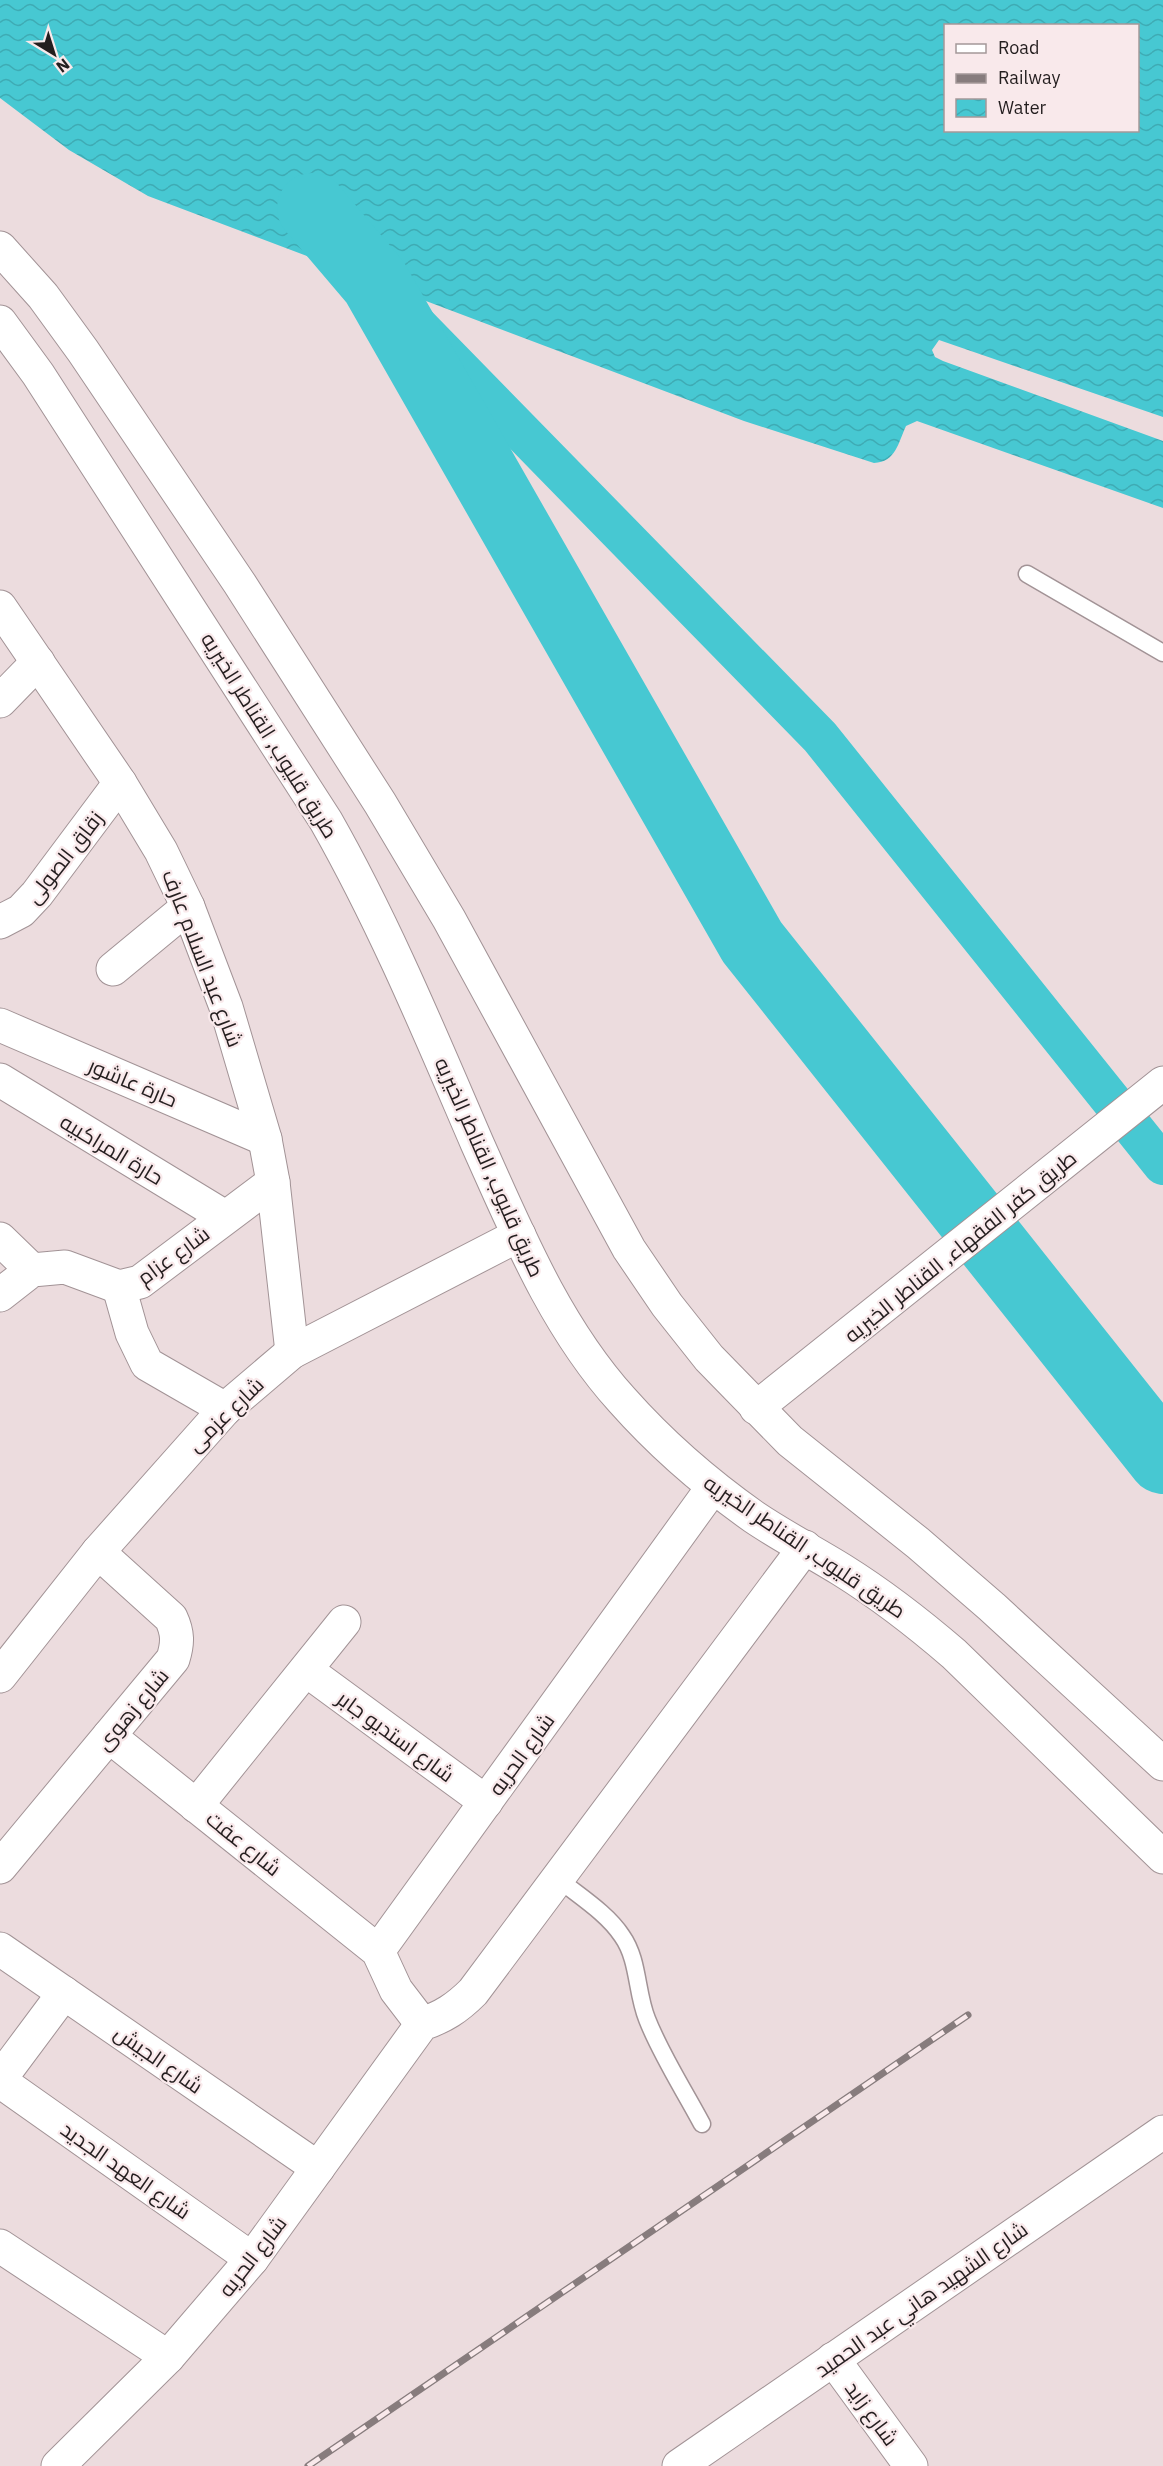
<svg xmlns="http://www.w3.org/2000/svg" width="1163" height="2466" font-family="'IBM Plex Sans',Cairo,sans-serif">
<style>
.water{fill:url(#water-waves);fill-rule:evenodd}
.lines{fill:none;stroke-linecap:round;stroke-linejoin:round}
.canal{stroke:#47c8d2;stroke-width:40}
.river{stroke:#47c8d2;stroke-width:70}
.service-casing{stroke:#a29396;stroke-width:19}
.minor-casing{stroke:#a29396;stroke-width:35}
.tertiary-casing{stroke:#a29396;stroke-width:35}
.secondary-casing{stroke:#a29396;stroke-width:35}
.service{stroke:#fff;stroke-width:16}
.minor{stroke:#fff;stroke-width:33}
.tertiary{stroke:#fff;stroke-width:33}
.secondary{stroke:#fff;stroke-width:33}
.rail-casing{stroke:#877c7d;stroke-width:7}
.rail{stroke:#f9e9eb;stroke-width:4.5;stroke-dasharray:14;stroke-linecap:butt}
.labels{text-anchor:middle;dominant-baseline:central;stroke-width:4.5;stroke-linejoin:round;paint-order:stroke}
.street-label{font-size:21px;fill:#241e1f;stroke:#f9e9eb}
</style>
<defs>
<pattern id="water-waves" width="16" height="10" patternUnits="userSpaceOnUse" patternTransform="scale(1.5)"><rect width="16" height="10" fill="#47c8d2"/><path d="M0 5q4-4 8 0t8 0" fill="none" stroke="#3eabb4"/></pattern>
</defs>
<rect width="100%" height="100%" fill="#ecdcde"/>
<path class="water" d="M 0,0 L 1163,0 L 1163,417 L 939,340 L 932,350 L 935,357 L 943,361 L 1163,441 L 1163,508 L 917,421 L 906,426 C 898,443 896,462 874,463 L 744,421 L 148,196 L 69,150 L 0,98 ZM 946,26 L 1138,26 L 1138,130 L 946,130 Z"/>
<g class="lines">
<path class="canal" d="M 375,282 L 820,737 L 1163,1165"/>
<path class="river" d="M 312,208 L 375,282 L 752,942 L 1163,1459"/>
<defs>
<g id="service">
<path d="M 1027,574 L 1163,653"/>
<path d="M 557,1878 C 579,1896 607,1913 622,1936 C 639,1960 636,1992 647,2019 C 661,2055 684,2090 702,2124"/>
</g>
<g id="minor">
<path d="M 0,607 L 120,783 L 161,851 L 188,907 L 226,1007 L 265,1139 L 273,1182 L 292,1352"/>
<path d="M 0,701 L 38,662"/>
<path d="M 0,922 L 21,911 L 37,894 L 120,783"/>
<path d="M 113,969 L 188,907"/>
<path d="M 0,1025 L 265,1139"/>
<path d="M 0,1080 L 225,1217"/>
<path d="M 0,1239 L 32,1270"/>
<path d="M 119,1287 L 132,1333 L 147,1364 L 225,1409"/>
<path d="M 0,1295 L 32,1270 L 65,1267 L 119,1287 L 140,1282 L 273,1182"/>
<path d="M 306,1670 L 486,1802"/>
<path d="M 0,1676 L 98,1552 L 225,1409 L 292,1352 L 519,1235"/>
<path d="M 109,1736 L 378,1951 L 396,1990 L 422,2024"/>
<path d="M 196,1806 L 344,1622"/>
<path d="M 0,1867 L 173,1659 C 178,1643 178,1633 171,1618 L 98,1552"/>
<path d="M 0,1949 L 318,2168"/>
<path d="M 378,1951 L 713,1487"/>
<path d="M 0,2079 L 64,1993"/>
<path d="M 0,2081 L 252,2259"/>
<path d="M 0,2246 L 168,2357"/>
<path d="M 833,2359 L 911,2466"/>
<path d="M 58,2466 L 168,2357 L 252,2259 L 422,2024 C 443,2017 457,2008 473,1992 L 805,1547"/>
<path d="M 679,2466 L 1163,2132"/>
</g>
<path id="tertiary" d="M 756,1408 L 1163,1083"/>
<g id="secondary">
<path d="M 0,248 L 43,296 L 83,351 L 240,584 L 380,803 L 449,919 L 629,1249 L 667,1305 L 709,1358 L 790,1441 L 918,1543 L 992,1607 L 1163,1764"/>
<path d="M 0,322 L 38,374 L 326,821 C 385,925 430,1034 477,1143 C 517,1232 555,1326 622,1400 C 661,1444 706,1483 754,1517 C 782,1536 813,1552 842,1570 C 882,1595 918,1623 954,1654 L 1163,1857"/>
</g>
</defs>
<use href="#service" class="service-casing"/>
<use href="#minor" class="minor-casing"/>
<use href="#tertiary" class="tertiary-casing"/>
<use href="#secondary" class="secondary-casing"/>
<use href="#service" class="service"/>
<use href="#minor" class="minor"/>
<use href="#tertiary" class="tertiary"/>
<use href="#secondary" class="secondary"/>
<defs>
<path id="rail" d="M 308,2466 L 968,2015"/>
</defs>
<use href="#rail" class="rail-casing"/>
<use href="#rail" class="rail"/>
</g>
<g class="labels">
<g class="street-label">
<text transform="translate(270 735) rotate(58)">طريق قليوب, القناطر الخيريه</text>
<text transform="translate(64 857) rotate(-52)">زقاق الصولى</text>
<text transform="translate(203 958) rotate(69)">شارع عبد السلام عارف</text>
<text transform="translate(133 1082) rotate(23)">حارة عاشور</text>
<text transform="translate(112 1149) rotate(31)">حارة المراكبيه</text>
<text transform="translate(490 1167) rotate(66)">طريق قليوب, القناطر الخيريه</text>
<text transform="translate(960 1246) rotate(-39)">طريق كفر الفقهاء, القناطر الخيريه</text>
<text transform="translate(173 1255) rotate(-36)">شارع عزام</text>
<text transform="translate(225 1414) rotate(-44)">شارع عزمى</text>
<text transform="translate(805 1546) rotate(34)">طريق قليوب, القناطر الخيريه</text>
<text transform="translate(132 1709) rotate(-50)">شارع زهوى</text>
<text transform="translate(396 1736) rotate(36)">شارع استديو جابر</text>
<text transform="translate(521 1754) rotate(-54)">شارع الحريه</text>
<text transform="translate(244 1843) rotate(39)">شارع عفت</text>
<text transform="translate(159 2059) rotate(35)">شارع الجيش</text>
<text transform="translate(126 2170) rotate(35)">شارع العهد الجديد</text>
<text transform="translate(252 2256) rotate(-52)">شارع الحريه</text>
<text transform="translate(921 2299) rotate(-35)">شارع الشهيد هاني عبد الحميد</text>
<text transform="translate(872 2413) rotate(54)">شارع زايد</text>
</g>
</g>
<rect x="944" y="24" width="195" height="108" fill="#f9e9eb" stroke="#a49899" stroke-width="1.5"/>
<rect x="956" y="44" width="30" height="9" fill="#ffffff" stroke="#a49899" stroke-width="1.5"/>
<text x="998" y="54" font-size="18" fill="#241e1f">Road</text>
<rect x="956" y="74" width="30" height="9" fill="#877c7d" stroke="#a49899" stroke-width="1.5"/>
<text x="998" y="84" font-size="18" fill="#241e1f">Railway</text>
<rect x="956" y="99" width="30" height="18" fill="url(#water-waves)" stroke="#a49899" stroke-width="1.5"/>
<text x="998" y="114" font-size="18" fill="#241e1f">Water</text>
<g transform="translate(54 54) rotate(142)" stroke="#f9e9eb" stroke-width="4.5" paint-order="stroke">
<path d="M0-4.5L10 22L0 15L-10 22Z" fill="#241e1f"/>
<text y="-9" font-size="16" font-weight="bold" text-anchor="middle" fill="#241e1f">N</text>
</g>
</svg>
